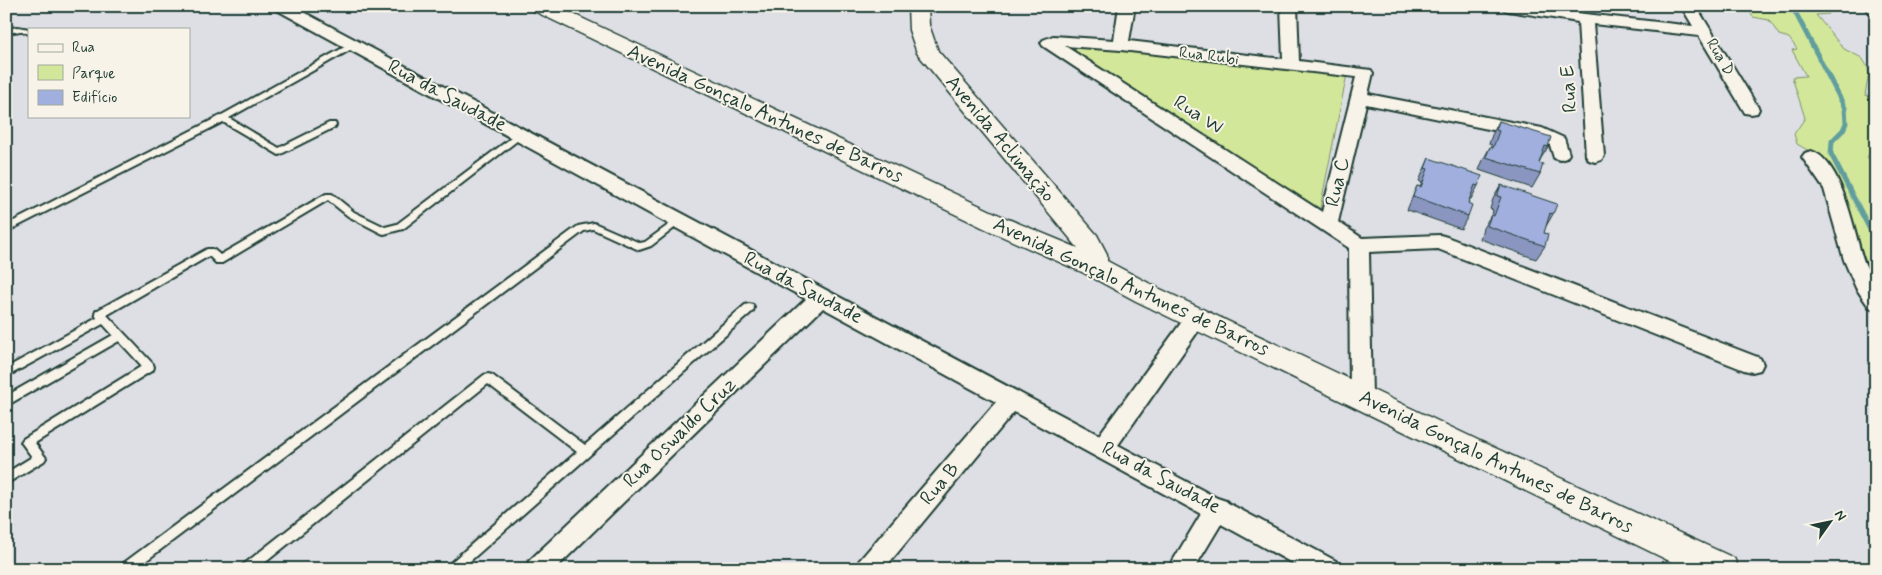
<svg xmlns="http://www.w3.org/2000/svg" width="1882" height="575" font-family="Mynerve,sans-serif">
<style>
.green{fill:#d3e79b;stroke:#799268}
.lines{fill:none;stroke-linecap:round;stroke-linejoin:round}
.stream{stroke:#619e9d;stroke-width:5}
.lane-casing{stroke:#1f3d34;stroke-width:4}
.street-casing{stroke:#1f3d34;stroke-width:4}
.secondary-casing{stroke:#1f3d34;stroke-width:3}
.lane{fill:#f7f3e8;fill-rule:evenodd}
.street{fill:#f7f3e8;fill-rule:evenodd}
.secondary{fill:#f7f3e8;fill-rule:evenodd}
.wall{fill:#8a96bf;stroke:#1f3d34}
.building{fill:#a1afde;stroke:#1f3d34}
.labels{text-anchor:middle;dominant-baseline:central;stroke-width:4;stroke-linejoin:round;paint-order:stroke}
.far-street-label{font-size:16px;fill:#1f3d34;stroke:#f7f3e8}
.street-label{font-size:20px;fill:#1f3d34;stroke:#f7f3e8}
</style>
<rect width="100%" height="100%" fill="#dddfe5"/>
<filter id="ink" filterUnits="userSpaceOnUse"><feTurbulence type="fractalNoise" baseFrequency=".02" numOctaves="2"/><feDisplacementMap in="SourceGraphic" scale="10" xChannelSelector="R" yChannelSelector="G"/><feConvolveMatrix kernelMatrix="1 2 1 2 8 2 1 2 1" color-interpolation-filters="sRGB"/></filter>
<g filter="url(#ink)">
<g class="green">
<path d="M 1746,6 L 1824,6 L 1829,14 L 1816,15 L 1844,49 L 1862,58 L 1867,66 L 1869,73 L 1865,95 L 1872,96 L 1876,99 L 1876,120 L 1872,121 C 1873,134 1876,143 1876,156 L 1869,154 L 1867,157 L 1876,165 L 1876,173 L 1871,173 L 1876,180 L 1876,286 L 1858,258 L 1816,155 L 1797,144 L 1794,134 L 1805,118 L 1792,77 L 1806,76 L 1792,50 L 1797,49 L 1789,38 L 1779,35 L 1769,20 L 1753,17 Z"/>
<path d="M 1055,44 L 1347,74 L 1319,213 Z"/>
</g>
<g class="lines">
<path class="stream" d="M 1792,6 L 1845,108 L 1846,123 L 1843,130 L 1832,141 L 1831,154 L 1876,241"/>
<defs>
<g id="lane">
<path d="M 18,27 L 29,29 L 29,34 L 21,31 L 6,33 L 6,29 Z"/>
<path d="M 350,44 L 353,44 L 357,46 L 229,118 L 279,148 L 329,123 L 335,123 L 336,125 L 335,127 L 279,155 L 223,122 L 6,232 L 6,225 L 220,116 Z"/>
<path d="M 519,132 L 522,133 L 523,135 L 522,137 L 403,229 L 384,234 L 381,233 L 348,216 L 328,200 L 222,263 L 216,263 L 209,256 L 107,315 L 153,364 L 154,367 L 153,370 L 35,443 L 46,458 L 44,461 L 6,484 L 6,473 L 32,457 L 21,442 L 23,439 L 142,366 L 119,341 L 6,406 L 6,396 L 113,335 L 103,324 L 6,377 L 6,368 L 97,318 L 95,314 L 96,311 L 207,249 L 213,249 L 220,255 L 326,194 L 332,194 L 354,212 L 385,227 L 397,224 Z"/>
<path d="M 678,218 L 683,221 L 681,223 L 651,246 L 639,250 L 593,229 L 584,231 L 135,569 L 119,569 L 121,565 L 578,226 L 594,223 L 640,243 L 645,242 Z"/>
<path d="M 749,304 L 753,305 L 754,308 L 753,311 L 461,569 L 446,569 L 448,565 L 577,452 L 488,384 L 257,569 L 241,569 L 243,565 L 484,375 L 488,374 L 492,375 L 585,445 L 745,305 Z"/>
</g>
<g id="street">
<path d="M 273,6 L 292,6 L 1099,435 L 1189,312 L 1196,310 L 1203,312 L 1206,318 L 1203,324 L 1118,445 L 1217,498 L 1226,501 L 1228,503 L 1336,561 L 1339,569 L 1303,569 L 1221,524 L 1194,569 L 1168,569 L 1201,514 L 1014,412 L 884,569 L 856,569 L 859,561 L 996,402 L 823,308 L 555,569 L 526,569 L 529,561 L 806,299 L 275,9 Z"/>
<path d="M 1119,6 L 1135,6 L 1129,41 L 1283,59 L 1281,6 L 1297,6 L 1299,61 L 1371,70 L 1373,73 L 1368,94 L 1542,128 L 1564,138 L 1569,154 L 1566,158 L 1560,160 L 1554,158 L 1550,145 L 1537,139 L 1366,104 L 1338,222 L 1362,238 L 1440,235 L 1447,237 L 1760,358 L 1763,364 L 1760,370 L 1752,372 L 1744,370 L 1438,249 L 1369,252 L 1372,397 L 1369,403 L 1361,406 L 1353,403 L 1350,397 L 1349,248 L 1043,46 L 1041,43 L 1043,40 L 1053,36 L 1114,40 ZM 1065,46 L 1121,50 L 1356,77 L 1322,212 Z"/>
<path d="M 1501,6 L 1536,6 L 1585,14 L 1693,26 L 1681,6 L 1696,6 L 1759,109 L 1757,113 L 1751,114 L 1745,113 L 1699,36 L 1593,24 L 1604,156 L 1601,160 L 1595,162 L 1589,160 L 1586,156 L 1578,22 L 1508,11 L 1503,9 Z"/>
<path d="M 1865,6 L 1876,6 L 1876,18 L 1871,16 Z"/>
<path d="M 1811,151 C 1842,160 1854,232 1863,259 C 1866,268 1873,277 1876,286 C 1878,293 1876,303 1876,310 L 1869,307 L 1856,288 L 1844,260 L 1824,189 L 1802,157 L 1805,153 Z"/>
</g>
<path id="secondary" d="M 529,6 L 556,6 L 1008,219 L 1078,248 L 917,53 L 909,30 L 908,6 L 928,6 L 929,25 L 938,51 L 1097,235 L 1107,254 L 1107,261 L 1156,287 L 1482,442 L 1734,558 L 1739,569 L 1686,569 L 1136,301 L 1084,273 L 990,231 L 532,10 Z"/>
</defs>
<use href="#lane" class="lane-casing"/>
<use href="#street" class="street-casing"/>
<use href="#secondary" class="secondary-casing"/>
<use href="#lane" class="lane"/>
<use href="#street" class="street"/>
<use href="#secondary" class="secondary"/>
</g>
<g class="wall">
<path d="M 1499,121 L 1548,147 L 1540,160 L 1539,163 L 1540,174 L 1532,188 L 1479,170 L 1483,160 L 1490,147 L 1491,148 L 1492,145 L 1489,144 L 1492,135 Z"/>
<path d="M 1429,158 L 1478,186 L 1471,199 L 1470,199 L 1468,203 L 1468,216 L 1461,229 L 1407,210 L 1417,186 L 1420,187 L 1422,183 L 1419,181 Z"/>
<path d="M 1501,185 L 1553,214 L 1545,228 L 1544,233 L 1545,246 L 1536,259 L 1480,239 L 1483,228 L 1491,215 L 1492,215 L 1493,210 L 1490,209 L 1493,199 Z"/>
</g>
<g class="building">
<path d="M 1499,121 L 1551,137 L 1548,147 L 1545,146 L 1539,163 L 1543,164 L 1540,174 L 1486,157 L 1490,147 L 1493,148 L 1499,131 L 1496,130 Z"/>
<path d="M 1429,158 L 1482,176 L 1478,186 L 1475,185 L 1468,203 L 1472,205 L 1468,216 L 1413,196 L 1417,186 L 1421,187 L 1428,169 L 1425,168 Z"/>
<path d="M 1501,185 L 1557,204 L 1553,214 L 1550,213 L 1544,233 L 1548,234 L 1545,246 L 1487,226 L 1491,215 L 1494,216 L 1501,197 L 1497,196 Z"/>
</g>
</g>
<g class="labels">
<g class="far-street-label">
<text transform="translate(1209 56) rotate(7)">Rua Rubi</text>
<text transform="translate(1720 57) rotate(59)">Rua D</text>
</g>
<g class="street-label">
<text transform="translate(1569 89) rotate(-94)">Rua E</text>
<text transform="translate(447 96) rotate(28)">Rua da Saudade</text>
<text transform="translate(765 114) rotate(25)">Avenida Gonçalo Antunes de Barros</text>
<text transform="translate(1198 115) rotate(33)">Rua W</text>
<text transform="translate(1000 139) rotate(50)">Avenida Aclimação</text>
<text transform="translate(1338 182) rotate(-77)">Rua C</text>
<text transform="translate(1131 287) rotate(25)">Avenida Gonçalo Antunes de Barros</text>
<text transform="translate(803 288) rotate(28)">Rua da Saudade</text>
<text transform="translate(680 433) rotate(-44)">Rua Oswaldo Cruz</text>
<text transform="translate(1496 462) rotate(26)">Avenida Gonçalo Antunes de Barros</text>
<text transform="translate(1161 478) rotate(28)">Rua da Saudade</text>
<text transform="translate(940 484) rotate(-50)">Rua B</text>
</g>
</g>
<rect width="1882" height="575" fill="none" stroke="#f7f3e8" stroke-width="25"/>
<rect x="12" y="12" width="1857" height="550" fill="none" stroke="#1f3d34" stroke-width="2" filter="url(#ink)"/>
<rect x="28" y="28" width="162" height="90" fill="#f7f3e8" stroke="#a1aaa0"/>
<rect x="38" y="44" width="25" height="8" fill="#f7f3e8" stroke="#a1aaa0"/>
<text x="72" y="52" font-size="15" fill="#1f3d34">Rua</text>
<rect x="38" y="65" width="25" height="15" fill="#d3e79b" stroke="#a1aaa0"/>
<text x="72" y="78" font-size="15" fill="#1f3d34">Parque</text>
<rect x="38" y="90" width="25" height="15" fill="#a1afde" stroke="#a1aaa0"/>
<text x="72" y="102" font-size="15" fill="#1f3d34">Edifício</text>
<g transform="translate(1830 522) rotate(57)" stroke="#f7f3e8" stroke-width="4" paint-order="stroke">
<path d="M0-4L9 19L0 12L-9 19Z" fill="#1f3d34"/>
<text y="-8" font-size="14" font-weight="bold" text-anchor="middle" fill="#1f3d34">N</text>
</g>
</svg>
